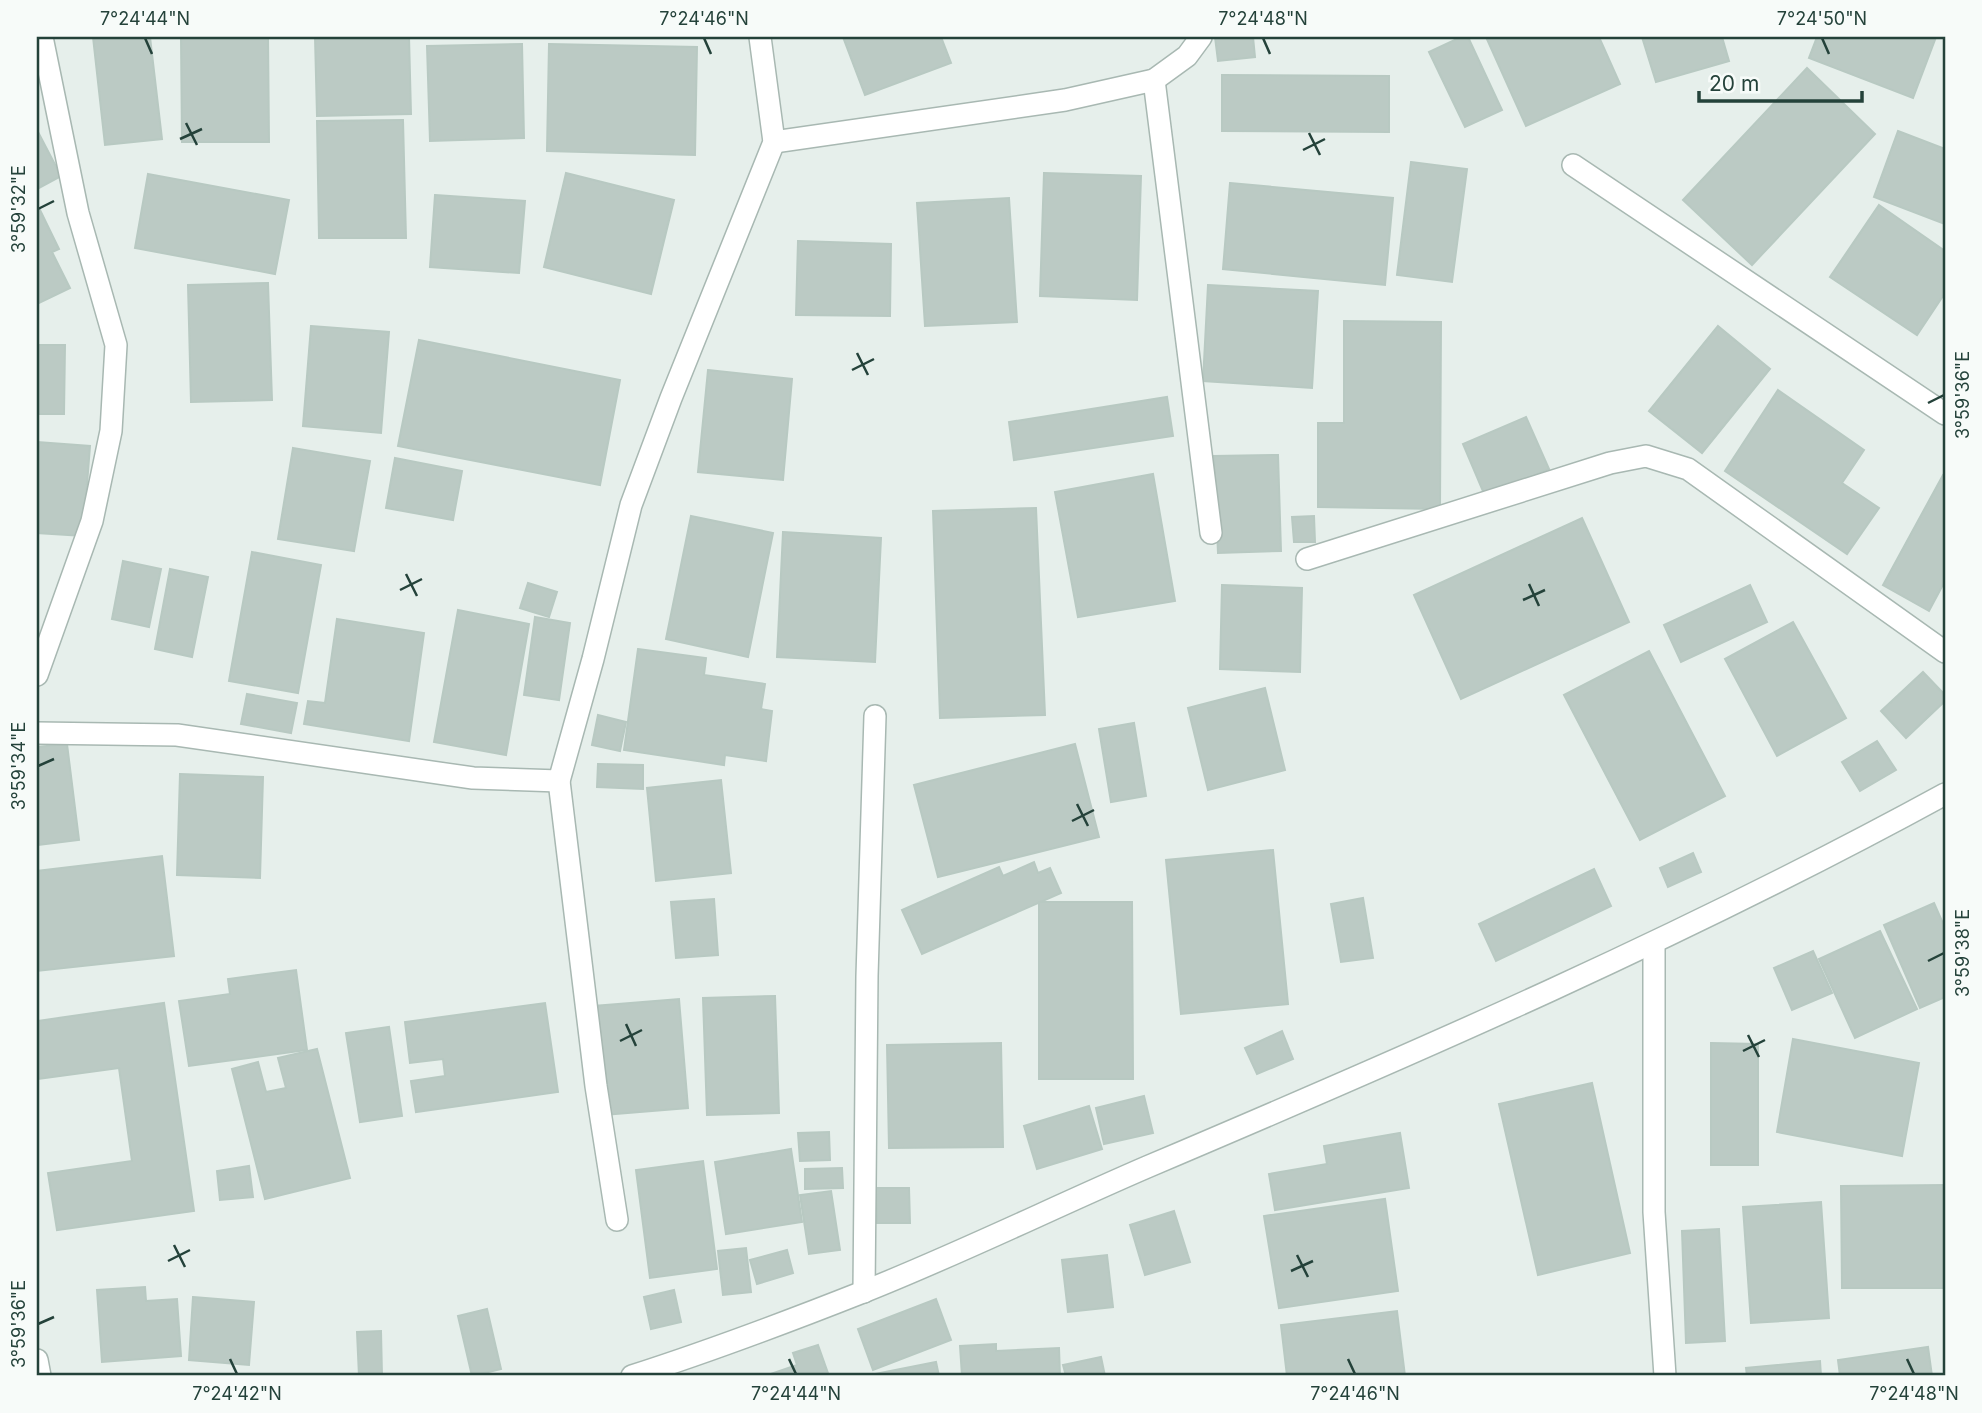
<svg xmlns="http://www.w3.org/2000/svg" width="1982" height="1413" font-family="Inter,sans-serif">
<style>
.building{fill:#bbcac4;stroke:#b8c9c2;stroke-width:2}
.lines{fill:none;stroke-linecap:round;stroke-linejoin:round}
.street-casing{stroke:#a8b8b2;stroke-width:24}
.street{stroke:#fff;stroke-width:21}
.ticks{fill:none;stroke:#24423a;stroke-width:2.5}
.neatline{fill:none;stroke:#24423a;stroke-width:2.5}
.ticks-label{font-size:18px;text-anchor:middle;fill:#24423a}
</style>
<rect width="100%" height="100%" fill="#e6efeb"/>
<g class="building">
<path d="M 93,37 L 150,37 L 162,139 L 105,145 Z"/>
<path d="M 181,37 L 268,37 L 269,142 L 182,142 Z"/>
<path d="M 315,37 L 409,37 L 411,114 L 317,116 Z"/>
<path d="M 843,37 L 941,37 L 951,63 L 865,95 Z"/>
<path d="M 1215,37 L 1253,37 L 1255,57 L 1218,61 Z"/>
<path d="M 1461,37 L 1468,37 L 1502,110 L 1465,127 L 1429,52 Z"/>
<path d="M 1486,37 L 1599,37 L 1620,84 L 1526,126 Z"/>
<path d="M 1642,37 L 1722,37 L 1729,61 L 1656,82 Z"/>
<path d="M 1817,37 L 1936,37 L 1913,98 L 1809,58 Z"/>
<path d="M 522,44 L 524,138 L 430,141 L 427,46 Z"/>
<path d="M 549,44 L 697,47 L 695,155 L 547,151 Z"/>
<path d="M 1807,68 L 1875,134 L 1752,265 L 1683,200 Z"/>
<path d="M 1222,75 L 1389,76 L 1389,132 L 1222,131 Z"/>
<path d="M 403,120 L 406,238 L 319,238 L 317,121 Z"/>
<path d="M 37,130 L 61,176 L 37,189 Z"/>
<path d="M 1898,131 L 1945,149 L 1945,224 L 1874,197 Z"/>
<path d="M 1411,162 L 1467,169 L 1452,282 L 1397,275 Z"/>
<path d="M 566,173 L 674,200 L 651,294 L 544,267 Z"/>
<path d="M 1044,173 L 1141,176 L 1137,300 L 1040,296 Z"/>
<path d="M 148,174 L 289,200 L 275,274 L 135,248 Z"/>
<path d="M 1230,183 L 1393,198 L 1385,285 L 1223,269 Z"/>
<path d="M 435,195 L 525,201 L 519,273 L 430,267 Z"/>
<path d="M 1009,198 L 1017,322 L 925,326 L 917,203 Z"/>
<path d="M 1879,205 L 1945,251 L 1945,293 L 1917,335 L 1830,277 Z"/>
<path d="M 40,210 L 59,249 L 52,252 L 70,288 L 37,304 L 37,212 Z"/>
<path d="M 798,241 L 891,244 L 890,316 L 796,315 Z"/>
<path d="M 268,283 L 272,400 L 191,402 L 188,285 Z"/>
<path d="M 1208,285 L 1318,291 L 1312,388 L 1203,381 Z"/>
<path d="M 1344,321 L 1441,322 L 1440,509 L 1318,507 L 1318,423 L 1344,423 Z"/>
<path d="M 311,326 L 389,332 L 381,433 L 303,426 Z"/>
<path d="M 1718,326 L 1770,369 L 1702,453 L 1649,411 Z"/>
<path d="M 419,340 L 620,380 L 600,485 L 398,446 Z"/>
<path d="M 37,345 L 65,345 L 64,414 L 37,414 Z"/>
<path d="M 708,370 L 792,379 L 783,480 L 698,472 Z"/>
<path d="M 1778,390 L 1864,450 L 1842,483 L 1879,508 L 1847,554 L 1725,471 Z"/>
<path d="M 1167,397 L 1173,436 L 1014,460 L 1009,422 Z"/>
<path d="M 1526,417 L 1549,469 L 1485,496 L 1463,444 Z"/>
<path d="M 37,442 L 90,446 L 83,536 L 37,533 Z"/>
<path d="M 293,448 L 370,461 L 354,551 L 278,539 Z"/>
<path d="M 1278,455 L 1281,551 L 1218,553 L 1214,456 Z"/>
<path d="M 395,458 L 462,471 L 453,520 L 386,508 Z"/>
<path d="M 1153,474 L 1175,601 L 1078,617 L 1055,492 Z"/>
<path d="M 1943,475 L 1945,476 L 1945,581 L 1929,611 L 1883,585 Z"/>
<path d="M 1036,508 L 1045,715 L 940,718 L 933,511 Z"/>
<path d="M 691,516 L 773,533 L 748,657 L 666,639 Z"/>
<path d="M 1314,516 L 1315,542 L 1294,542 L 1292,517 Z"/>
<path d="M 1582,518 L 1629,622 L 1461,699 L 1414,595 Z"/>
<path d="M 783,532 L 881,538 L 875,662 L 777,657 Z"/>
<path d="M 252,552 L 321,565 L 298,693 L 229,681 Z"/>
<path d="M 123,561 L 161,569 L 149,627 L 112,619 Z"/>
<path d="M 170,569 L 208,577 L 192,657 L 155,649 Z"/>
<path d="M 528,583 L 557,592 L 549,617 L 520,608 Z"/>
<path d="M 1222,585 L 1302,588 L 1300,672 L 1220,669 Z"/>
<path d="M 1750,585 L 1767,622 L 1681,662 L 1664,625 Z"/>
<path d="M 458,610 L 529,624 L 506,755 L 434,742 Z"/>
<path d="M 535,617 L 570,623 L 559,700 L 524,695 Z"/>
<path d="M 337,619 L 424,633 L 409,741 L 304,724 L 308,701 L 325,703 Z"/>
<path d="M 1793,622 L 1846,718 L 1777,756 L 1725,659 Z"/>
<path d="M 638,649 L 706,658 L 704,675 L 765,684 L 761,709 L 772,711 L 766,761 L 725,755 L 724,765 L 624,750 Z"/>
<path d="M 1649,651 L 1725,796 L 1640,840 L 1564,695 Z"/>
<path d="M 1923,672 L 1945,695 L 1945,701 L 1906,738 L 1881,711 Z"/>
<path d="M 1265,688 L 1285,770 L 1208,790 L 1188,708 Z"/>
<path d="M 247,694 L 297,703 L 291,733 L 241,724 Z"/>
<path d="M 598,715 L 626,722 L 620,751 L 592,745 Z"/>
<path d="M 1134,723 L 1146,796 L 1111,802 L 1099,729 Z"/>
<path d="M 1877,741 L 1896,770 L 1860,791 L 1842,762 Z"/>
<path d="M 67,744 L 79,840 L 37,845 L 37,747 Z"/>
<path d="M 1075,744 L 1099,837 L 938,877 L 914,785 Z"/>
<path d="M 598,764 L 643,765 L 643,789 L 597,787 Z"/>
<path d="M 180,774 L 263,777 L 260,878 L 177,875 Z"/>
<path d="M 721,780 L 731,873 L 656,881 L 647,788 Z"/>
<path d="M 1273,850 L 1288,1004 L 1181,1014 L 1166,860 Z"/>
<path d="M 1693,853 L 1701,872 L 1668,887 L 1660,868 Z"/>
<path d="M 162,856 L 174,956 L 37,971 L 37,871 Z"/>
<path d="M 1034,862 L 1038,873 L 1050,868 L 1061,893 L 922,954 L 902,910 L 999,867 L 1003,876 Z"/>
<path d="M 1594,869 L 1611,906 L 1496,961 L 1479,924 Z"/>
<path d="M 1363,898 L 1373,958 L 1341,962 L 1331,904 Z"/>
<path d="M 714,899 L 718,955 L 676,958 L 671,902 Z"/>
<path d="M 1039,902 L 1132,902 L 1133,1079 L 1039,1079 Z"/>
<path d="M 1934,903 L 1945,928 L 1945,997 L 1920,1008 L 1884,925 Z"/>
<path d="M 1880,931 L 1917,1009 L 1855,1038 L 1819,959 Z"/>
<path d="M 1813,951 L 1832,993 L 1792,1010 L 1774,968 Z"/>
<path d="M 296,970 L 307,1050 L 189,1066 L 179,1001 L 230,994 L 228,979 Z"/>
<path d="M 775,996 L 779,1113 L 707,1115 L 703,998 Z"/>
<path d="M 679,999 L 688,1108 L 604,1115 L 594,1006 Z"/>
<path d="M 164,1003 L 194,1211 L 57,1230 L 48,1173 L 132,1161 L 119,1068 L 37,1079 L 37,1021 Z"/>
<path d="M 545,1003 L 558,1092 L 416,1112 L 411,1081 L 445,1076 L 443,1059 L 410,1063 L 405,1022 Z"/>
<path d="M 389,1027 L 402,1116 L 360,1122 L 346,1033 Z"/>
<path d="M 1282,1031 L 1293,1059 L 1257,1074 L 1245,1048 Z"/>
<path d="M 1793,1039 L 1919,1063 L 1902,1156 L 1777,1132 Z"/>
<path d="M 1001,1043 L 1003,1147 L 889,1148 L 887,1045 Z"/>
<path d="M 1711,1043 L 1758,1044 L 1758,1165 L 1711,1165 Z"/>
<path d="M 317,1049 L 350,1178 L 265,1199 L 232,1069 L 258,1062 L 266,1092 L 286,1088 L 278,1058 Z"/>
<path d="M 1592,1083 L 1630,1253 L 1538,1275 L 1499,1104 Z"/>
<path d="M 1144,1096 L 1153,1133 L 1104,1144 L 1096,1108 Z"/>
<path d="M 1089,1106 L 1102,1149 L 1037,1169 L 1024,1126 Z"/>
<path d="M 829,1132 L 830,1160 L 800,1161 L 798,1133 Z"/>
<path d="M 1400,1133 L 1409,1188 L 1275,1210 L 1269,1174 L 1327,1164 L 1324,1146 Z"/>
<path d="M 791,1149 L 802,1222 L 726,1234 L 715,1162 Z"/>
<path d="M 703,1161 L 717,1269 L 650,1278 L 636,1170 Z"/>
<path d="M 249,1166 L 253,1197 L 220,1200 L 217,1171 Z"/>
<path d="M 842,1168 L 843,1188 L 805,1189 L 805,1169 Z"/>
<path d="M 1945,1185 L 1945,1288 L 1842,1288 L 1841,1186 Z"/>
<path d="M 876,1188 L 909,1188 L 910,1223 L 877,1223 Z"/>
<path d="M 831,1191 L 840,1250 L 809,1254 L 800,1195 Z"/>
<path d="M 1385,1199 L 1398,1291 L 1279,1308 L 1264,1216 Z"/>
<path d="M 1821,1202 L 1829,1318 L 1751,1323 L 1743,1207 Z"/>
<path d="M 1174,1211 L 1190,1262 L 1145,1275 L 1130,1225 Z"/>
<path d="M 1719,1229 L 1725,1341 L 1686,1343 L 1682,1231 Z"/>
<path d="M 746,1248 L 751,1292 L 723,1295 L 718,1251 Z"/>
<path d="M 787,1250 L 793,1273 L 757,1284 L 750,1260 Z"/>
<path d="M 1107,1255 L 1113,1307 L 1068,1312 L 1062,1260 Z"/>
<path d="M 145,1287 L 146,1301 L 177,1299 L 181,1356 L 102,1362 L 97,1290 Z"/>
<path d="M 674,1290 L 681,1322 L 651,1329 L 644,1297 Z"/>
<path d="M 193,1297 L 254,1302 L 249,1365 L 189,1360 Z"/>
<path d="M 936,1299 L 951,1340 L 873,1370 L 858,1329 Z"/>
<path d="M 487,1309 L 501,1369 L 472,1376 L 458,1316 Z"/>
<path d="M 1397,1311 L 1405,1376 L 1287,1376 L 1281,1325 Z"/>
<path d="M 381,1331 L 382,1376 L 359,1376 L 357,1332 Z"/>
<path d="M 996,1344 L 996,1351 L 1059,1348 L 1060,1376 L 962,1376 L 960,1346 Z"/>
<path d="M 818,1345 L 829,1376 L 765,1376 L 797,1365 L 793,1353 Z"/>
<path d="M 1928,1347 L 1932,1376 L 1840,1376 L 1838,1360 Z"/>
<path d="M 1101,1357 L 1105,1376 L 1066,1376 L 1063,1365 Z"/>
<path d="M 1820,1361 L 1821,1376 L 1747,1376 L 1746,1368 Z"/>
<path d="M 936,1362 L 939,1376 L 865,1376 Z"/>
</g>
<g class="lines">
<defs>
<g id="street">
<path d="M 1154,80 L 1211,533"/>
<path d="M 774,142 L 1065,100 L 1154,80 L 1187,56 L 1201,37"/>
<path d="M 1573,165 L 1945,414"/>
<path d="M 1307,559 L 1610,463 L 1646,456 L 1688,469 L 1945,652"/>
<path d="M 37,675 L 92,521 L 111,431 L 116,345 L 78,213 L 42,37"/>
<path d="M 37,733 L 177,735 L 473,778 L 559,781 L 593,659 L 631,505 L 671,398 L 774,142 L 760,37"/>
<path d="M 559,781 L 596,1086 L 617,1220"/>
<path d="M 1654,944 L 1654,1212 L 1665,1376"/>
<path d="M 864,1292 L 867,976 L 875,716"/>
<path d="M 37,1360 L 40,1376"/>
<path d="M 632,1376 C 710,1351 787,1322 863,1292 C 959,1254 1052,1208 1147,1167 C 1418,1052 1687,935 1945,794"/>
</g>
</defs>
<use href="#street" class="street-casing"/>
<use href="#street" class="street"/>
</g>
<path class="ticks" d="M 145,38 L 152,54M 704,38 L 711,54M 1263,38 L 1270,54M 1822,38 L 1829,54M 186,123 L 197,145M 1309,133 L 1320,155M 180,139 L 202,129M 1303,150 L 1325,139M 38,209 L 54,201M 857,353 L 868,375M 852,370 L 874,359M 1928,403 L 1944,395M 406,574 L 417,596M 1529,584 L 1539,606M 400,590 L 422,579M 1523,600 L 1545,590M 38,766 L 54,759M 1077,804 L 1088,826M 1072,821 L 1094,810M 1928,961 L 1944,953M 626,1024 L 636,1046M 1748,1035 L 1759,1057M 620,1041 L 642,1030M 1743,1051 L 1765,1040M 174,1245 L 185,1267M 1297,1255 L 1308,1277M 168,1261 L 190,1250M 1291,1271 L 1313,1261M 38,1324 L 54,1317M 230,1359 L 237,1374M 789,1359 L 796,1374M 1348,1359 L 1355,1374M 1907,1359 L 1914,1374"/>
<rect width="1982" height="1413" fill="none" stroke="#f7fbf9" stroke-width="77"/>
<path d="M1699 91v10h163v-10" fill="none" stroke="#24423a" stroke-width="3.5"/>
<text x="1709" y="91" font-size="21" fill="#24423a" stroke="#f7fbf9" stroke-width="5" paint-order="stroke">20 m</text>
<rect x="38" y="38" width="1906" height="1336" class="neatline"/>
<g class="ticks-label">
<text x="145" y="25">7°24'44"N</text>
<text x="704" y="25">7°24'46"N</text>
<text x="1263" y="25">7°24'48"N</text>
<text x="1822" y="25">7°24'50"N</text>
<text transform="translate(19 209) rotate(-90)" y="6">3°59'32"E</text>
<text transform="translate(1963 395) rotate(-90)" y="6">3°59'36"E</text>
<text transform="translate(19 766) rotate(-90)" y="6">3°59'34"E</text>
<text transform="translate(1963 953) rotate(-90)" y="6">3°59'38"E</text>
<text transform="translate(19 1324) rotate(-90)" y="6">3°59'36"E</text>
<text x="237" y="1400">7°24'42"N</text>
<text x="796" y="1400">7°24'44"N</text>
<text x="1355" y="1400">7°24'46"N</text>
<text x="1914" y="1400">7°24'48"N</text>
</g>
</svg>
